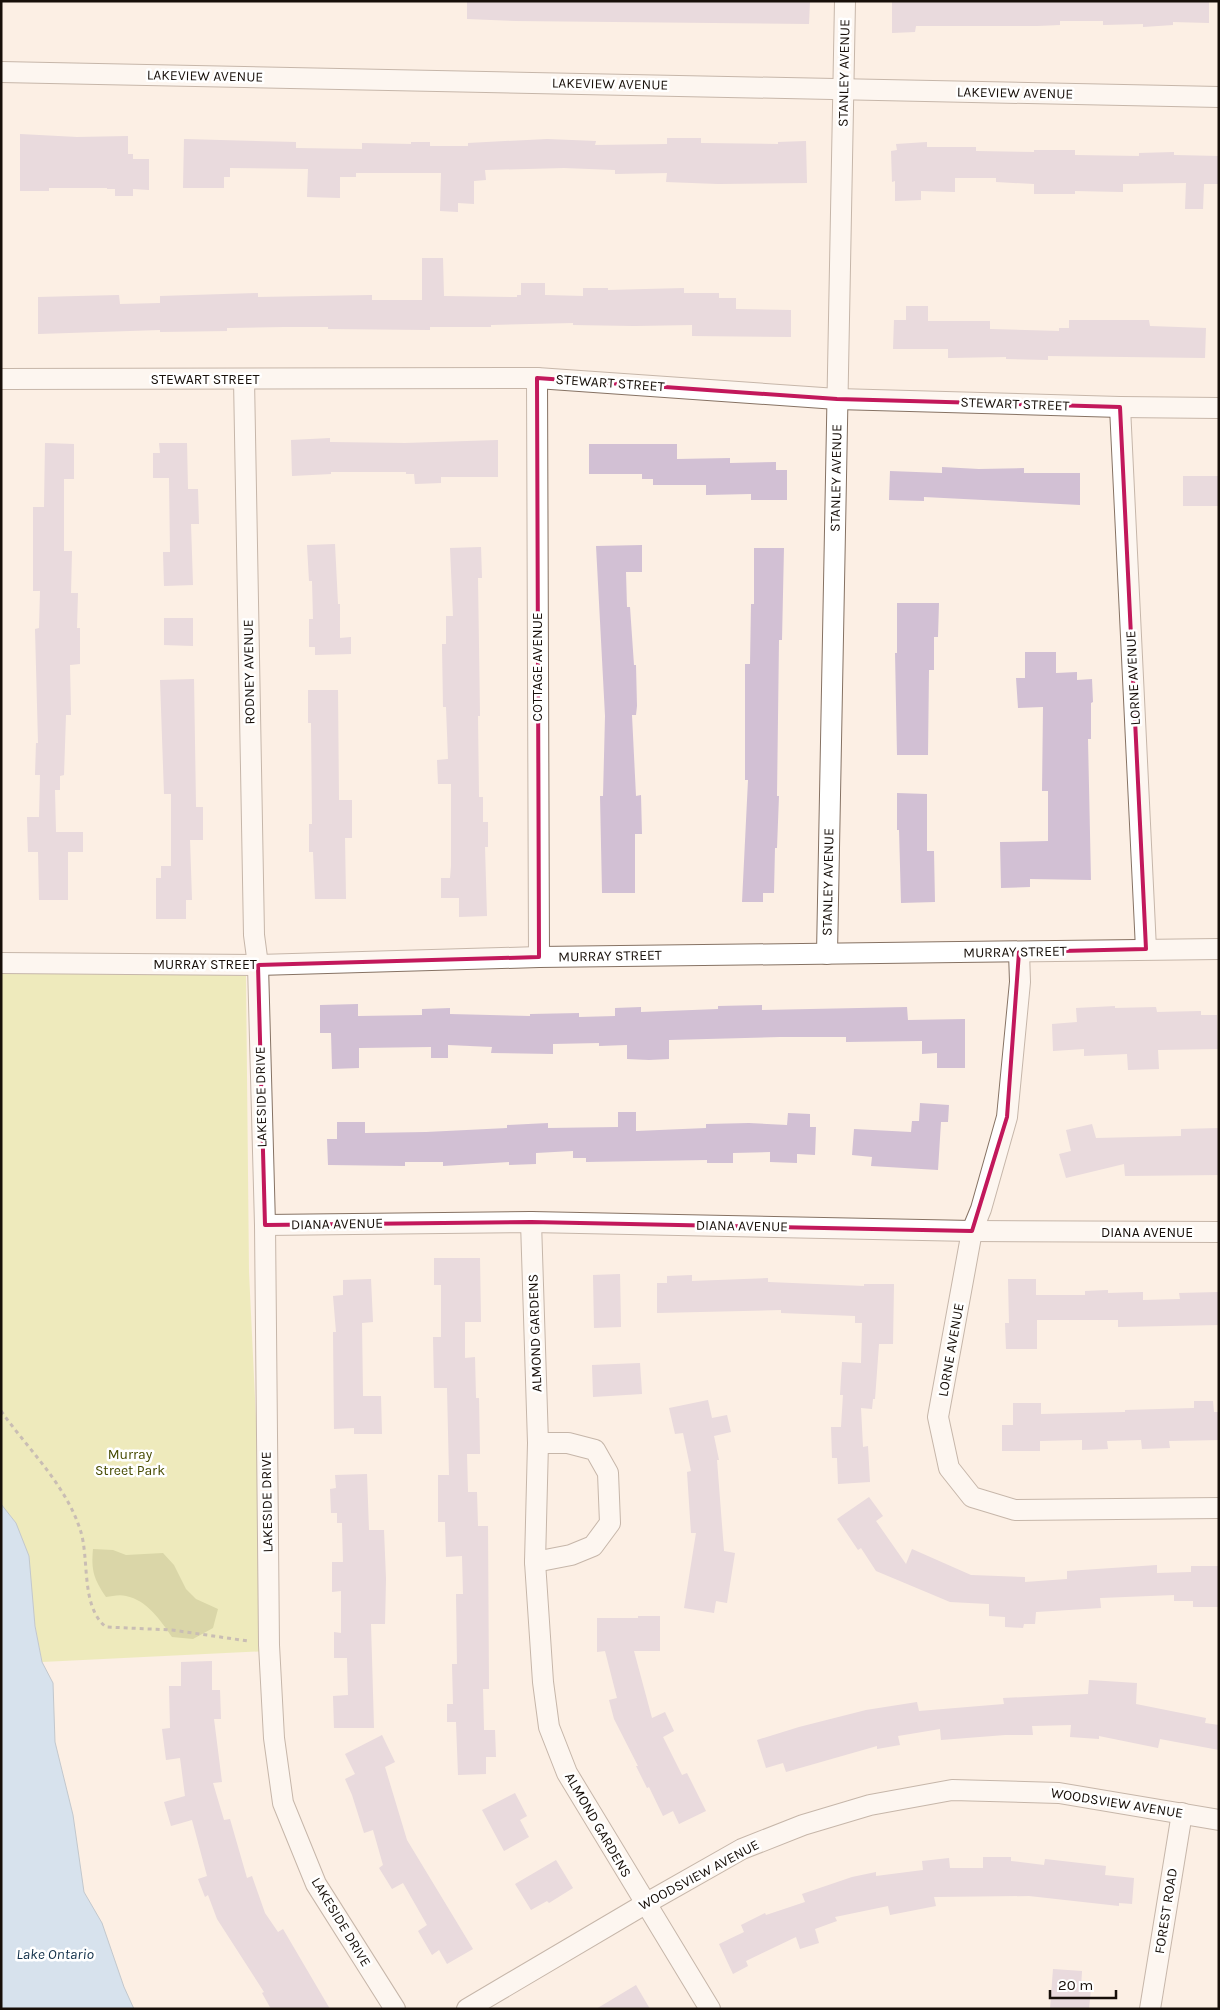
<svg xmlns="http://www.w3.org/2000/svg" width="1220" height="2010" font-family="Karla,sans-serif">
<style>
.green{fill:#dde58c}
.forest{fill:#b1b95f}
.water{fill:#aad2f8;stroke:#7e98b0}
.building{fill:#d2c0d4}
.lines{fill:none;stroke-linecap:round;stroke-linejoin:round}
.minor-casing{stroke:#867263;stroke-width:22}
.path{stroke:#8d827a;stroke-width:3;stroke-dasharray:4 4;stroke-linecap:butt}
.minor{stroke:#fff;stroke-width:20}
.marked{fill:none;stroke:#c2185b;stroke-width:4;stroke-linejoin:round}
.labels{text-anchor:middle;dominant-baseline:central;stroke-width:5;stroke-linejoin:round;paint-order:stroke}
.street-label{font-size:14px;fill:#170f09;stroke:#fff}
.park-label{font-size:14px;fill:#474b02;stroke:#fff}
.water-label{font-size:15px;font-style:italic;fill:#112f48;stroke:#fff}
</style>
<rect width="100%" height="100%" fill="#fcefe4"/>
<path class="green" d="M 1,967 L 246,976 L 249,1272 L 267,1651 L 42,1662 L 16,1523 L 1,1504 Z"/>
<path class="forest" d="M 93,1549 L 113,1550 L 126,1555 L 163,1553 L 174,1565 L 186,1589 L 196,1599 L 218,1609 L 213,1628 L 193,1639 L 172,1637 C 161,1621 147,1600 126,1596 C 120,1594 112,1596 106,1597 C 94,1579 91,1571 93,1549 Z"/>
<path class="water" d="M 1,1504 L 16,1523 L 29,1556 L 35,1626 L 42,1662 L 53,1683 L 55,1742 L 73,1815 L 84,1892 L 102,1923 L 124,1987 L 134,2009 L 1,2009 Z"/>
<g class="building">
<path d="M 467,1 L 810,1 L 809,24 L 516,21 L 467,19 Z"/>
<path d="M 892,1 L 1209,1 L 1209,23 L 1173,22 L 1173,25 L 1143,27 L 1143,24 L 1103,25 L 1103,21 L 1060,21 L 1060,25 L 1037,26 L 916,26 L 915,32 L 892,33 Z"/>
<path d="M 20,134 L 77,137 L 128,136 L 128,154 L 133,154 L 133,159 L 149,159 L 149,190 L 133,189 L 133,196 L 115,196 L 115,189 L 107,189 L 107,188 L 49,188 L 49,191 L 20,191 Z"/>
<path d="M 667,138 L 701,138 L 701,143 L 778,144 L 778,142 L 806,141 L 807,183 L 718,184 L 666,182 L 667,173 L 615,174 L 615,170 L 564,168 L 485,170 L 486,180 L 474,181 L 474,204 L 458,203 L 458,212 L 440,211 L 441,173 L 356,173 L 356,177 L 340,177 L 340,198 L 307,197 L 308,169 L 230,168 L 230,177 L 224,177 L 224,188 L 183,188 L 184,139 L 296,142 L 296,148 L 362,149 L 362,143 L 411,144 L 411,142 L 430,142 L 430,146 L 468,146 L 468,143 L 547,139 L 596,141 L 595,145 L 667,144 Z"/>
<path d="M 927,142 L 927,147 L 976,147 L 976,151 L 1034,152 L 1034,150 L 1075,150 L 1075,155 L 1139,156 L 1139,153 L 1174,152 L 1174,155 L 1219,156 L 1219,184 L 1204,184 L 1203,209 L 1185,209 L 1186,183 L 1123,184 L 1123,192 L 1075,191 L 1075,194 L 1034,194 L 1034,184 L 996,182 L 996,178 L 955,178 L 955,192 L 921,191 L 921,200 L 895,201 L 895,181 L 892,182 L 891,151 L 897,150 L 896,144 Z"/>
<path d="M 422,258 L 443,258 L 444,296 L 517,297 L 517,295 L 521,295 L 521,283 L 545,283 L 545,295 L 583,296 L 583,288 L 608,288 L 608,290 L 684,288 L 684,293 L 719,293 L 719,298 L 736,298 L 736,309 L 791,310 L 791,337 L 692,336 L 692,325 L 634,326 L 573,325 L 573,323 L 491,325 L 491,327 L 430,327 L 430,330 L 328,329 L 328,327 L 284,327 L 227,328 L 227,331 L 160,332 L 160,330 L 38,334 L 38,297 L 119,295 L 120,304 L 160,303 L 160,296 L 258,293 L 258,297 L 372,295 L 372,300 L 422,300 Z"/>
<path d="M 906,306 L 928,306 L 928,321 L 990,321 L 990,329 L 1059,331 L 1059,328 L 1069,328 L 1069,320 L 1149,320 L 1150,326 L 1206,328 L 1205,358 L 1048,356 L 1048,360 L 1006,359 L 1006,357 L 948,358 L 948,349 L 893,349 L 894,320 L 906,320 Z"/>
<path d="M 330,438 L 330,442 L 405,443 L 498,440 L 498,477 L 441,477 L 441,483 L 415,484 L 414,474 L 406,474 L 406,472 L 331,472 L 331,474 L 292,476 L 291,440 Z"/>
<path d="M 45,443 L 74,444 L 74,479 L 64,479 L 64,551 L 72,551 L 71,593 L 78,593 L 77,628 L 80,628 L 80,664 L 70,665 L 71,715 L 66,715 L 64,775 L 60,776 L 60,790 L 55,790 L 56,832 L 83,832 L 83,852 L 68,852 L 68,900 L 39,900 L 38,852 L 28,852 L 27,817 L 39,817 L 40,775 L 35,775 L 36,743 L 38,743 L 35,629 L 39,628 L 40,591 L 33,591 L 33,507 L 44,507 Z"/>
<path d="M 159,443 L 187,443 L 188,489 L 198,489 L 199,524 L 191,524 L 193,585 L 164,586 L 163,552 L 170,552 L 169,478 L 153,478 L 153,453 L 160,453 Z"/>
<path d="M 589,444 L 677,444 L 677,459 L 730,458 L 730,463 L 776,462 L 776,470 L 787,470 L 787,500 L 751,500 L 751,494 L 706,495 L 706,485 L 653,485 L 653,479 L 642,479 L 642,474 L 589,474 Z"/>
<path d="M 942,467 L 979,469 L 1024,468 L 1024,473 L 1080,473 L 1080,505 L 924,497 L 924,501 L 889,500 L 890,471 L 942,473 Z"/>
<rect x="1183" y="476" width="35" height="30"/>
<path d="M 335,544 L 338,604 L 340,604 L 340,638 L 351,637 L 351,654 L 315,655 L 315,647 L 309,647 L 309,619 L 313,619 L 312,581 L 309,581 L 307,545 Z"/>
<path d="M 642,545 L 642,572 L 626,572 L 627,607 L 630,607 L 634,665 L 636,665 L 637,706 L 636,715 L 632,715 L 636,796 L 641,795 L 642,834 L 635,834 L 635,893 L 602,893 L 600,796 L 603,796 L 605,716 L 596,546 Z"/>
<path d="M 481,547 L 482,578 L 478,578 L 480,716 L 478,716 L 479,797 L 483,797 L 483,822 L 488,822 L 488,847 L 485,847 L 487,916 L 459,917 L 459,898 L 441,898 L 441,878 L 450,878 L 451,866 L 451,784 L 438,784 L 437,760 L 448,759 L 446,707 L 443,707 L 442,644 L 446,644 L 446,616 L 453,616 L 450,548 Z"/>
<path d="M 754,548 L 784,548 L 782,640 L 779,640 L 777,796 L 779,796 L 777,848 L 775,848 L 774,893 L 763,893 L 763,902 L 742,902 L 748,780 L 745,780 L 745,664 L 750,664 L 751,604 L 754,604 Z"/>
<path d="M 897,603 L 939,603 L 938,637 L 934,637 L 934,670 L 929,670 L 928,755 L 897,755 L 895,653 L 897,653 Z"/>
<path d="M 164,618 L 193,618 L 193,646 L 164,645 Z"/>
<path d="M 1025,652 L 1056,652 L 1056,673 L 1077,672 L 1077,680 L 1092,679 L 1093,702 L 1091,703 L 1091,739 L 1088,739 L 1091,880 L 1030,879 L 1030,887 L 1001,888 L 1000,842 L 1048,841 L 1048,791 L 1042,791 L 1043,707 L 1018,708 L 1016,678 L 1025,678 Z"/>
<path d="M 194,679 L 196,807 L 203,807 L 203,840 L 190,840 L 192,900 L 186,900 L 186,919 L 156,919 L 156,878 L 161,878 L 161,866 L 171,866 L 171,794 L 164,794 L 160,680 Z"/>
<path d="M 308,690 L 338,690 L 339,800 L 352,800 L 352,838 L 345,838 L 346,899 L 315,899 L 313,852 L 309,852 L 309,824 L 312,824 L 311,723 L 308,723 Z"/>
<path d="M 897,793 L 927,794 L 927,851 L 934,851 L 935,902 L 901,903 L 899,830 L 897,830 Z"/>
<path d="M 358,1004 L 358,1016 L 422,1015 L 422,1009 L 450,1008 L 450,1014 L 530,1016 L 530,1014 L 579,1013 L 579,1017 L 615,1016 L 615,1008 L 641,1007 L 641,1012 L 718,1009 L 718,1006 L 762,1005 L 762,1010 L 907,1007 L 908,1020 L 965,1019 L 965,1068 L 937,1068 L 937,1053 L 922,1054 L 922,1041 L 846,1042 L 846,1037 L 780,1037 L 669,1040 L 669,1059 L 649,1060 L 627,1059 L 627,1045 L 599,1046 L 599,1043 L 553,1044 L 553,1054 L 491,1053 L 492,1047 L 448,1045 L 448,1058 L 431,1058 L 431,1047 L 359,1048 L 359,1068 L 332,1069 L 331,1033 L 320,1033 L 320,1005 Z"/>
<path d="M 1115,1006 L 1115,1008 L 1156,1007 L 1157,1012 L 1201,1011 L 1201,1015 L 1217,1015 L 1218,1049 L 1158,1050 L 1159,1069 L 1128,1070 L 1127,1054 L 1084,1056 L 1084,1049 L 1053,1051 L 1052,1024 L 1077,1022 L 1076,1008 Z"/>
<path d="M 920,1103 L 949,1105 L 948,1122 L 941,1122 L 938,1170 L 871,1166 L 872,1157 L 852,1155 L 854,1129 L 911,1132 L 912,1121 L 919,1121 Z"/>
<path d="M 618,1112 L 636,1112 L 636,1131 L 706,1128 L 706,1124 L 749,1123 L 787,1125 L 788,1113 L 810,1114 L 810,1127 L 816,1127 L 815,1155 L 797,1154 L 797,1163 L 770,1162 L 770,1152 L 733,1153 L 733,1163 L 707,1163 L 707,1160 L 586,1162 L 586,1158 L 573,1158 L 573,1151 L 536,1153 L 536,1164 L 509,1165 L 509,1162 L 443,1166 L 443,1162 L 405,1162 L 405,1166 L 328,1165 L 327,1139 L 337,1139 L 337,1122 L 365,1122 L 365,1133 L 426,1132 L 507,1128 L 507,1125 L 548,1123 L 548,1128 L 618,1127 Z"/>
<path d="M 1092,1124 L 1096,1138 L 1181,1136 L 1181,1129 L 1219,1128 L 1219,1175 L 1125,1176 L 1124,1164 L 1066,1178 L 1059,1154 L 1071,1151 L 1066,1130 Z"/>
<path d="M 434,1258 L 480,1258 L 481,1322 L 465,1322 L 465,1358 L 475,1357 L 476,1398 L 479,1398 L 480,1454 L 467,1454 L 468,1492 L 477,1492 L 478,1526 L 488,1526 L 489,1689 L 483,1689 L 484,1730 L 495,1730 L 496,1757 L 486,1757 L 486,1774 L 458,1775 L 456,1722 L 447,1722 L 447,1704 L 453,1704 L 452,1664 L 457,1664 L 456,1594 L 463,1594 L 462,1556 L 446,1557 L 445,1522 L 438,1522 L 438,1475 L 449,1475 L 447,1388 L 434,1388 L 433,1337 L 441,1337 L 441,1285 L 434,1285 Z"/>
<path d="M 620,1274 L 621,1327 L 594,1328 L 593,1275 Z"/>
<path d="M 692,1275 L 692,1281 L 768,1278 L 768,1282 L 864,1286 L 864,1284 L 894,1284 L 893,1344 L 879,1344 L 875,1399 L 873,1399 L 872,1409 L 861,1408 L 863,1447 L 868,1446 L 870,1482 L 838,1484 L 837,1458 L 832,1458 L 831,1427 L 841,1427 L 843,1395 L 840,1395 L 842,1362 L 861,1363 L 862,1323 L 855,1323 L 855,1316 L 781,1313 L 781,1310 L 657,1313 L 657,1283 L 667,1283 L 667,1276 Z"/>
<path d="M 371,1279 L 373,1322 L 362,1323 L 363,1396 L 381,1396 L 382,1434 L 354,1434 L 354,1428 L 334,1429 L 333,1332 L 336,1332 L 333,1296 L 343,1295 L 343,1280 Z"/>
<path d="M 1008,1279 L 1036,1279 L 1036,1295 L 1085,1295 L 1085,1291 L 1108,1290 L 1108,1293 L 1143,1292 L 1143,1300 L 1180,1299 L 1179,1293 L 1219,1292 L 1219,1325 L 1118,1327 L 1118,1320 L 1037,1320 L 1037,1349 L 1006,1349 L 1005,1323 L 1009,1323 Z"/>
<path d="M 640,1363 L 642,1394 L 593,1397 L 592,1365 Z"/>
<path d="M 708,1400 L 712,1418 L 727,1415 L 731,1432 L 714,1436 L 719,1460 L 717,1460 L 724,1551 L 735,1553 L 727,1603 L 716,1601 L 714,1613 L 684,1608 L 696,1533 L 691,1533 L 687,1472 L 691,1471 L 683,1433 L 675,1434 L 669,1408 Z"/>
<path d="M 1194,1401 L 1213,1401 L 1214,1412 L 1219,1412 L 1219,1440 L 1169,1441 L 1170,1448 L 1142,1449 L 1141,1440 L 1107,1441 L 1108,1449 L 1082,1450 L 1082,1440 L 1040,1441 L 1040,1451 L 1002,1451 L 1002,1425 L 1013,1425 L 1013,1403 L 1041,1403 L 1041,1414 L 1125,1412 L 1125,1410 L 1194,1408 Z"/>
<path d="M 367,1474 L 369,1530 L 384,1530 L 386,1579 L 385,1624 L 371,1624 L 374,1728 L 334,1728 L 333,1696 L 348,1695 L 347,1658 L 334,1658 L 334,1632 L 341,1633 L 341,1591 L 332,1592 L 332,1562 L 343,1562 L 342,1523 L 337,1523 L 337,1513 L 331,1513 L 330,1489 L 336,1488 L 335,1475 Z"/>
<path d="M 869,1497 L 883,1516 L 876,1521 L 906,1564 L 912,1549 L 971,1575 L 1025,1577 L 1025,1582 L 1067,1579 L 1067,1571 L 1157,1565 L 1157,1573 L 1191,1572 L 1191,1566 L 1219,1566 L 1219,1607 L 1193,1607 L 1193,1601 L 1174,1601 L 1174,1595 L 1100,1598 L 1101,1608 L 1036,1612 L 1035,1624 L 1024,1624 L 1023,1628 L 1005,1627 L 1005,1617 L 989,1616 L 989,1604 L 950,1602 L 876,1571 L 861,1548 L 858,1550 L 837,1519 Z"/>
<path d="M 638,1616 L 660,1616 L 660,1651 L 634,1651 L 652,1718 L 665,1712 L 674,1731 L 663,1737 L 682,1775 L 687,1773 L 706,1811 L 679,1824 L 673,1811 L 663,1816 L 649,1787 L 647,1788 L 636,1766 L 638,1766 L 614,1719 L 609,1700 L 617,1698 L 605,1651 L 597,1652 L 597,1618 L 638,1618 Z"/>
<path d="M 212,1661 L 212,1690 L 220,1690 L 221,1719 L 214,1719 L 222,1782 L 213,1783 L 224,1820 L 230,1819 L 247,1878 L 252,1876 L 265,1913 L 278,1932 L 283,1929 L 330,2009 L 271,2009 L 262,1993 L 264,1992 L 217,1919 L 208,1895 L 205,1897 L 198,1879 L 207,1876 L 192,1820 L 171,1826 L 164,1802 L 185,1796 L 180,1758 L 166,1760 L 162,1729 L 170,1728 L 169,1686 L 181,1686 L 181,1662 Z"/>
<path d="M 1089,1680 L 1137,1683 L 1136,1704 L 1206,1718 L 1205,1723 L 1219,1725 L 1219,1750 L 1160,1739 L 1158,1748 L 1099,1736 L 1099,1739 L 1070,1737 L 1071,1725 L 1032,1726 L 1033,1735 L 1005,1735 L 941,1740 L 940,1729 L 898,1736 L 900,1745 L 877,1749 L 877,1746 L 786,1772 L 783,1763 L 766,1768 L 757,1740 L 799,1727 L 866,1710 L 917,1702 L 919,1711 L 1004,1704 L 1003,1698 L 1088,1694 Z"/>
<path d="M 382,1735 L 395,1762 L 385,1767 L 407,1840 L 473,1949 L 447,1964 L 439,1950 L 432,1955 L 418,1931 L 427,1925 L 403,1883 L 392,1889 L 379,1868 L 383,1865 L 373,1830 L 364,1833 L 352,1795 L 345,1779 L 355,1774 L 345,1754 Z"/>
<path d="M 515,1793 L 527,1816 L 520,1820 L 529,1837 L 504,1851 L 482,1810 Z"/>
<path d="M 983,1857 L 1011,1857 L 1011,1861 L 1044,1865 L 1045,1859 L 1106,1866 L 1105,1875 L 1134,1878 L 1132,1904 L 1119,1903 L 1119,1906 L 1029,1896 L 934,1897 L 936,1906 L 890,1915 L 888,1906 L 835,1917 L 837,1921 L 815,1929 L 819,1943 L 800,1949 L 796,1937 L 746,1961 L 748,1966 L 733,1974 L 719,1944 L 744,1932 L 741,1925 L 765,1913 L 766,1915 L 805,1902 L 802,1894 L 852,1877 L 876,1872 L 876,1876 L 923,1870 L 922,1861 L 949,1858 L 950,1868 L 983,1868 Z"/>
<path d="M 556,1860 L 573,1888 L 549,1903 L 547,1901 L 531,1910 L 515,1884 Z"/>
<path d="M 1053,1969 L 1082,1971 L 1081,1988 L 1091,1989 L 1089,2009 L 1050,2009 Z"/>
<path d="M 636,1985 L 650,2009 L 596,2009 Z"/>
</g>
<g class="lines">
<defs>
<g id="minor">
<path d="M 1,72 L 1219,97"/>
<path d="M 537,378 L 539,957"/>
<path d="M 1,379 L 537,378 L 837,399 L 1120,407 L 1219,408"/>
<path d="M 244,379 L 254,935 L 258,965 L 265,1225 L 269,1645 L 274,1738 L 283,1803 L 316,1884 L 395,2009"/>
<path d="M 1120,407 L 1146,949"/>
<path d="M 1019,952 L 1020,982 L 1007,1117 L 981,1209 L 972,1231 L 938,1417 L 949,1468 L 972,1497 L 1015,1510 L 1219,1508"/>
<path d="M 827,954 L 845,1"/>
<path d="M 1,963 L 258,965 L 539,957 L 1219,949"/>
<path d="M 531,1222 L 538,1443 L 535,1562 L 543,1682 L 549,1727 L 567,1773 L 710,2009"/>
<path d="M 265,1225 L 531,1222 L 972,1231 L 1219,1232"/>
<path d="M 535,1562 L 571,1555 L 593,1546 L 610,1523 L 608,1473 L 595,1450 L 568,1443 L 538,1443"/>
<path d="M 467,2009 L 645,1904 L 742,1849 L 803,1825 L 870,1805 L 952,1790 L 1059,1793 L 1219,1820"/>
<path d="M 1150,2009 L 1182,1813"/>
</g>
</defs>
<use href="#minor" class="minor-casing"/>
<path class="path" d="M 1,1411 C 28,1449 65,1484 80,1529 C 90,1558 80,1606 106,1627 L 172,1630 L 248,1641"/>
<use href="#minor" class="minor"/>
</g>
<path d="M0 0H1220V2010H0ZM 537,378 L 837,399 L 1120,407 L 1146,949 L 1019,952 L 1007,1117 L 972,1231 L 531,1222 L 265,1225 L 258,965 L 539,957 Z" fill="#fcefe4" fill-opacity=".55" fill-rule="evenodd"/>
<path class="marked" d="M 537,378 L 837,399 L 1120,407 L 1146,949 L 1019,952 L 1007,1117 L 972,1231 L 531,1222 L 265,1225 L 258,965 L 539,957 Z"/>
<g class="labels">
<g class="street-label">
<text transform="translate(844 73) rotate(-89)">STANLEY AVENUE</text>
<text transform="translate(205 76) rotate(1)">LAKEVIEW AVENUE</text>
<text transform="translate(610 84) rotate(1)">LAKEVIEW AVENUE</text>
<text transform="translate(1015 93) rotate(1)">LAKEVIEW AVENUE</text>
<text x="205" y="379">STEWART STREET</text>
<text transform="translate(610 383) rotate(4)">STEWART STREET</text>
<text transform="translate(1015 404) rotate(2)">STEWART STREET</text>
<text transform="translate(836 478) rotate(-89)">STANLEY AVENUE</text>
<text transform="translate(537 667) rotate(-90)">COTTAGE AVENUE</text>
<text transform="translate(249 672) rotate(-91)">RODNEY AVENUE</text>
<text transform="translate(1133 678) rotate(-93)">LORNE AVENUE</text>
<text transform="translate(828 882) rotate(-89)">STANLEY AVENUE</text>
<text transform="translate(1015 952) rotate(-1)">MURRAY STREET</text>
<text transform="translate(610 956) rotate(-1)">MURRAY STREET</text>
<text x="205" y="964">MURRAY STREET</text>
<text transform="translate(261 1097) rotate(-91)">LAKESIDE DRIVE</text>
<text transform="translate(337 1224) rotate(-1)">DIANA AVENUE</text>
<text transform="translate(742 1226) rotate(1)">DIANA AVENUE</text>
<text x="1147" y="1232">DIANA AVENUE</text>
<text transform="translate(535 1333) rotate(-92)">ALMOND GARDENS</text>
<text transform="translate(951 1350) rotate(-80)">LORNE AVENUE</text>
<text transform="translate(267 1502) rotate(-91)">LAKESIDE DRIVE</text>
<text transform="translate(1117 1803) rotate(9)">WOODSVIEW AVENUE</text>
<text transform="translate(598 1825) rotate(60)">ALMOND GARDENS</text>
<text transform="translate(699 1875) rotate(-28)">WOODSVIEW AVENUE</text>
<text transform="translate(1166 1911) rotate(-81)">FOREST ROAD</text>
<text transform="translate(341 1922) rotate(59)">LAKESIDE DRIVE</text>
</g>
<g class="park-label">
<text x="130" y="1454">Murray<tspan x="130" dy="16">Street Park</tspan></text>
</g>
<g class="water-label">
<text x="55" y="1954">Lake Ontario</text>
</g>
</g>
<rect width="1220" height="2010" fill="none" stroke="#170f09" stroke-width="5"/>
<path d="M1050 1990v8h66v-8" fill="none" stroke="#170f09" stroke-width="2.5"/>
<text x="1058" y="1990" font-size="15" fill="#170f09" stroke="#ffffff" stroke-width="4" paint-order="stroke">20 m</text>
</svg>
